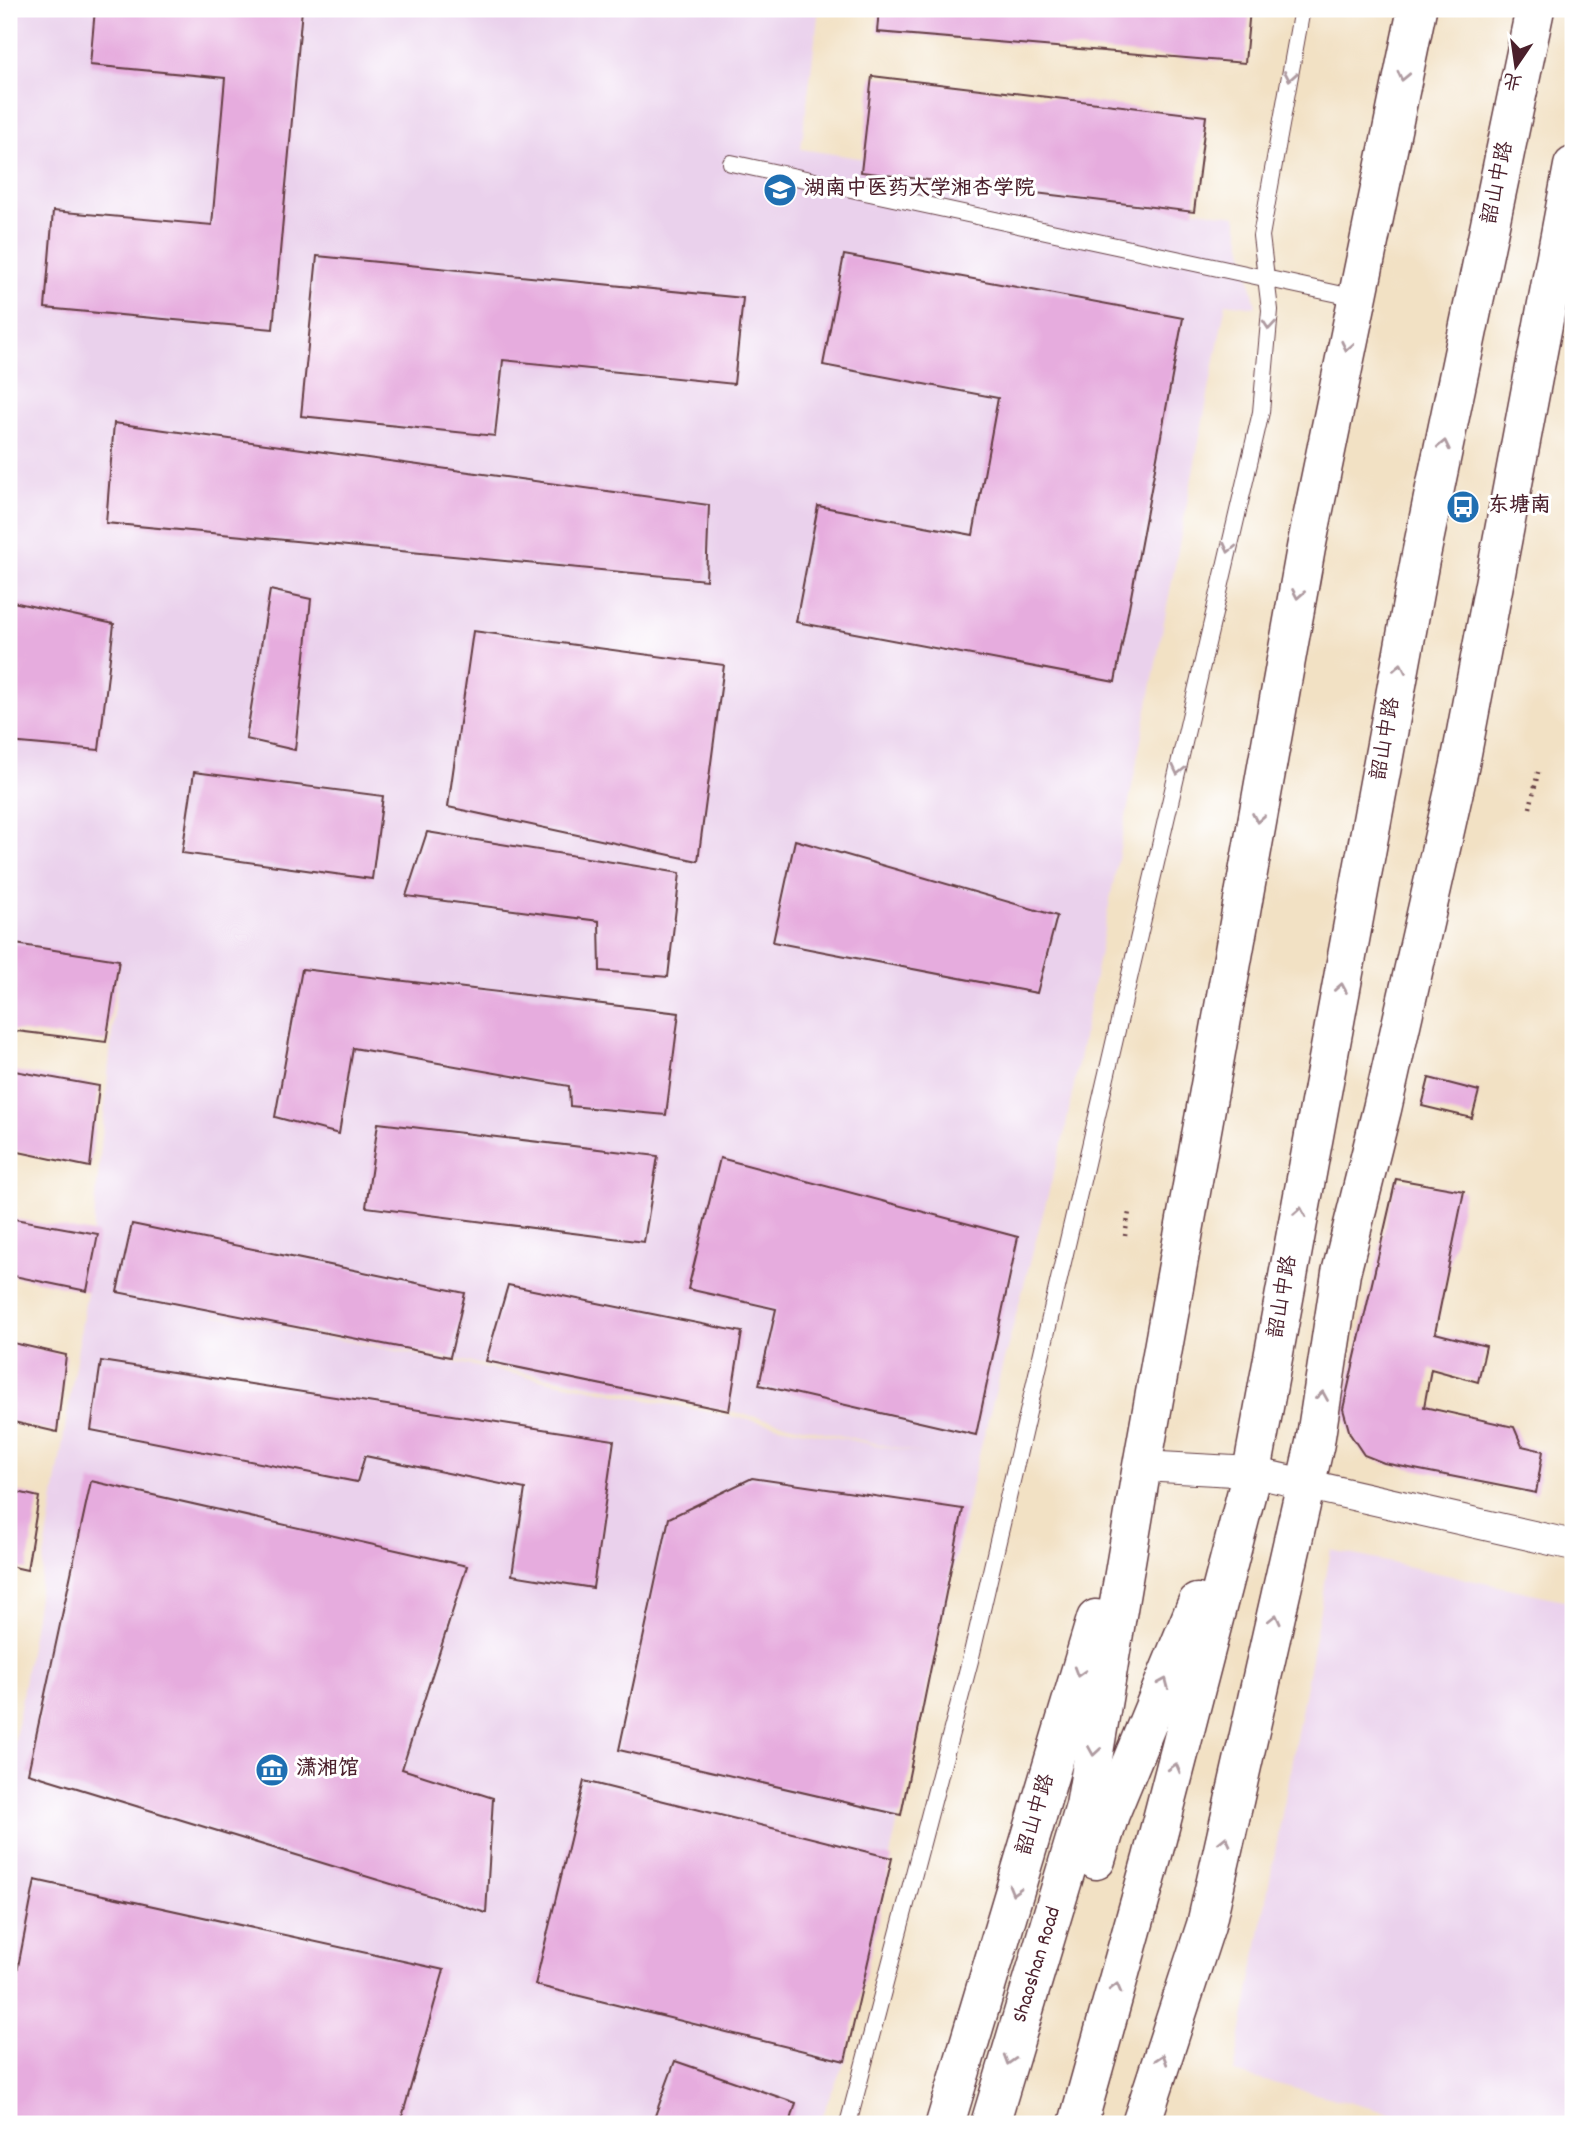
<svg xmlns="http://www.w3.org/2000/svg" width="1582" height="2133" font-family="Dekko,'LXGW WenKai TC',sans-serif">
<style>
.built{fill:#ead1ec;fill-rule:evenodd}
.building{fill:#e6acde}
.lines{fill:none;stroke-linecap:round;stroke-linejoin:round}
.lane-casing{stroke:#633c42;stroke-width:18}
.street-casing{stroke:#633c42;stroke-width:32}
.secondary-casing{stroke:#633c42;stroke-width:41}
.primary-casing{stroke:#633c42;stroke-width:41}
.path{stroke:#633c42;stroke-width:4.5;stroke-dasharray:2 5;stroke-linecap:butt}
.lane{stroke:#fff;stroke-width:16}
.street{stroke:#fff;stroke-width:30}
.secondary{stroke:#fff;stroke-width:38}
.primary{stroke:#fff;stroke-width:38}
.oneway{stroke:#ae9aa0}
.labels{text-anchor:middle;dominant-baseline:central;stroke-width:6;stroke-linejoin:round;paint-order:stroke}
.street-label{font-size:21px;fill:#4a1f2b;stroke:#fff}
.poi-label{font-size:21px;font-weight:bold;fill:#4a1f2b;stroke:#fff;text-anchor:start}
</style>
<rect width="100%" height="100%" fill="#fff"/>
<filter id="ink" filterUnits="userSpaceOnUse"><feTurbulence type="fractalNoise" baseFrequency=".0143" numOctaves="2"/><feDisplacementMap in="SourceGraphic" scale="14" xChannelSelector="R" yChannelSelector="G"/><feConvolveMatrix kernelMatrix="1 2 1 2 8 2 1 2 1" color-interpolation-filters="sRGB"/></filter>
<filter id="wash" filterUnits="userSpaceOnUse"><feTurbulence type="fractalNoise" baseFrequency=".00686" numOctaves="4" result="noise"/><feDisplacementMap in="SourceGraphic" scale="28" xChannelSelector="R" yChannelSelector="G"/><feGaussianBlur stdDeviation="1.57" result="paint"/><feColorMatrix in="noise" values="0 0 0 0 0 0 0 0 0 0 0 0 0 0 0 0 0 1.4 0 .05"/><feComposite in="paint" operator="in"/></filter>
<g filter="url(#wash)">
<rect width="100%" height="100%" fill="#f2e1c4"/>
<g class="built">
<path d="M 9,9 L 819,9 L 801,149 L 1236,216 L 1256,307 L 1226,303 L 1065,1131 L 976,1465 L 845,2061 L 818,2124 L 9,2124 L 9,1777 L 87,1291 L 119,961 L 9,943 ZM 213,1314 L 729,1411 L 928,1455 L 213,1315 Z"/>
<path d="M 1331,1550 L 1573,1602 L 1573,2124 L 1433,2124 L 1234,2073 Z"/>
</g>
<g id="blocks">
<g class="building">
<path d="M 95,9 L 302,9 L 273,329 L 45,308 L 53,211 L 212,225 L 225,78 L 90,65 Z"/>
<path d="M 879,9 L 1250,9 L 1245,63 L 877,32 Z"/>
<path d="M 872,76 L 1206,116 L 1194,212 L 861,172 Z"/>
<path d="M 844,255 L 1183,318 L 1115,682 L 796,622 L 818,506 L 973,535 L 998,398 L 823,365 Z"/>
<path d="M 317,256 L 743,298 L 734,384 L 503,360 L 495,436 L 301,416 Z"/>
<path d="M 114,423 L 709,505 L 706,580 L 106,523 Z"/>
<path d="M 270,590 L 311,599 L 295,750 L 246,739 Z"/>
<path d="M 13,602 L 114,624 L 99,750 L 9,742 L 9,624 Z"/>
<path d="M 473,631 L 724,665 L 698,861 L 448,807 Z"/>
<path d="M 194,772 L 383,796 L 372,879 L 182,853 Z"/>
<path d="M 427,832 L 680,873 L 668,977 L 600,971 L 599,921 L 406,896 Z"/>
<path d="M 795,840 L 1057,916 L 1037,993 L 773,942 Z"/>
<path d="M 9,943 L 119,960 L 106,1042 L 9,1030 Z"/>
<path d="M 302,969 L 679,1013 L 666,1115 L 570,1106 L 569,1086 L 353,1048 L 339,1134 L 275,1117 Z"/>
<path d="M 9,1070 L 99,1086 L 90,1167 L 9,1150 Z"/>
<path d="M 1429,1078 L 1479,1091 L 1472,1118 L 1422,1106 Z"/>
<path d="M 378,1123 L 658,1156 L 644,1242 L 366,1207 Z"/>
<path d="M 720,1158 L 1018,1237 L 976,1435 L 759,1385 L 776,1309 L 688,1289 Z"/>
<path d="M 1396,1179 L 1464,1191 L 1435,1333 L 1486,1346 L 1478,1382 L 1431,1369 L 1424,1407 L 1514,1427 L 1522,1446 L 1543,1451 L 1536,1493 L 1384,1463 L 1364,1455 L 1350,1434 L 1343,1409 Z"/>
<path d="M 9,1218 L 98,1234 L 87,1291 L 9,1275 Z"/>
<path d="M 132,1224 L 465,1293 L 450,1357 L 117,1292 Z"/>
<path d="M 508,1285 L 742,1332 L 729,1411 L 486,1361 Z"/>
<path d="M 9,1342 L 66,1355 L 57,1432 L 9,1421 Z"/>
<path d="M 101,1361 L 614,1440 L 593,1588 L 512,1575 L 525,1489 L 365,1456 L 357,1482 L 91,1430 Z"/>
<path d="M 752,1478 L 963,1509 L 901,1815 L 619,1750 L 669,1518 Z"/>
<path d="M 91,1481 L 467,1566 L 402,1769 L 493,1798 L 486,1913 L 28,1773 Z"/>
<path d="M 9,1490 L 39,1497 L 27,1570 L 9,1566 Z"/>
<path d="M 584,1781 L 892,1858 L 845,2061 L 535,1985 Z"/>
<path d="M 35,1880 L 444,1970 L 400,2124 L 9,2124 L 9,2013 Z"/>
<path d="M 675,2061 L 796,2103 L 790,2124 L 652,2124 Z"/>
</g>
</g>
</g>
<g filter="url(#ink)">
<use href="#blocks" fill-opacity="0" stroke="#633c42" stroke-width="2"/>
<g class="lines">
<defs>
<g id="lane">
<path d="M 731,163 L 1357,298"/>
<path d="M 848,2124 L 971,1657 L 1261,412 L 1270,310 L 1261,236 L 1302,9"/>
</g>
<path id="street" d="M 1142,1466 L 1252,1472 L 1573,1545"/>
<path id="secondary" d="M 1141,2124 L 1206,1925 L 1315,1443 L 1341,1273 L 1382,1109 L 1460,764 L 1573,166"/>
<g id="primary">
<path d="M 1096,1860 L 1110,1814 L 1197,1603"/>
<path d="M 945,2124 L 1096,1619"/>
<path d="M 990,2124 L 1085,1806 L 1142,1466 L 1306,548 L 1417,9"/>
<path d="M 1078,2124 L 1152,1858 L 1252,1472 L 1420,560 L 1535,9"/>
</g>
</defs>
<use href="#lane" class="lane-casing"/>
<use href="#street" class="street-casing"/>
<use href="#secondary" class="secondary-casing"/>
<use href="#primary" class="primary-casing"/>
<g class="path">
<path d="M 1530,808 L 1539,768"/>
<path d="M 1125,1236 L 1129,1212"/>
</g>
<use href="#lane" class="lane"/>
<use href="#street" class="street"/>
<use href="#secondary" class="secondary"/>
<use href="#primary" class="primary"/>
</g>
<defs><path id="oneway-chevron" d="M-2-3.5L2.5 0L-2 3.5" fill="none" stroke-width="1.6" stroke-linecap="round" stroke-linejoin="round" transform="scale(1.75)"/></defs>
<g class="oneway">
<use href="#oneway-chevron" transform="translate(1290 76) rotate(100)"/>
<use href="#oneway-chevron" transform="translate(1403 76) rotate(102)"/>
<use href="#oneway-chevron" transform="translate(1269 325) rotate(95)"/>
<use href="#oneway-chevron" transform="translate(1347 346) rotate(102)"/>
<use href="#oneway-chevron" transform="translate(1444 445) rotate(-78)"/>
<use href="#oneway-chevron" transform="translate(1229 548) rotate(103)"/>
<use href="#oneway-chevron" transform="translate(1298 594) rotate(100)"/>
<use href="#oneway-chevron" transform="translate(1400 668) rotate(-80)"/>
<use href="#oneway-chevron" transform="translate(1178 770) rotate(103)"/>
<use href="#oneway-chevron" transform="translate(1258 818) rotate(100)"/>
<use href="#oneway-chevron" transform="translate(1341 988) rotate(-80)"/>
<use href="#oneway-chevron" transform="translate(1300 1212) rotate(-80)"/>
<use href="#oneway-chevron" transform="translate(1322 1396) rotate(-81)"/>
<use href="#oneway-chevron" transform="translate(1275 1619) rotate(-77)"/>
<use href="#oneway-chevron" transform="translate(1079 1672) rotate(107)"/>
<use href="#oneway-chevron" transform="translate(1164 1683) rotate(-67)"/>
<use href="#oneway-chevron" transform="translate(1094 1751) rotate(99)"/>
<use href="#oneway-chevron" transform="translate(1175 1768) rotate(-75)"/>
<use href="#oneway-chevron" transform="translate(1225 1841) rotate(-77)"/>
<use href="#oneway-chevron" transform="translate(1014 1890) rotate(106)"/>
<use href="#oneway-chevron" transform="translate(1116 1988) rotate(-75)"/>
<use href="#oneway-chevron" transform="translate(1162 2059) rotate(-72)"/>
<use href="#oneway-chevron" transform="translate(1009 2060) rotate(107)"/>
</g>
</g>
<defs>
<symbol id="university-disc" viewBox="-11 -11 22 22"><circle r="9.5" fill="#1f6fb2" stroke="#fff"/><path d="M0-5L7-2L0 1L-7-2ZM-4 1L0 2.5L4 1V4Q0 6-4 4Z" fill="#fff"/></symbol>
<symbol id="bus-disc" viewBox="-11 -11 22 22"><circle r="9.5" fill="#1f6fb2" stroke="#fff"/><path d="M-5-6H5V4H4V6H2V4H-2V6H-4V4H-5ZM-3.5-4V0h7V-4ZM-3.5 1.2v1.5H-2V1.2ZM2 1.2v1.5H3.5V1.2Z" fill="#fff"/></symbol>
<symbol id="museum-disc" viewBox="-11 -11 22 22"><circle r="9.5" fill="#1f6fb2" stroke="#fff"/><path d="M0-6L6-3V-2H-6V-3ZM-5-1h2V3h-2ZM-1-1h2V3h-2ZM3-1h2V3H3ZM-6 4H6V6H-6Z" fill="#fff"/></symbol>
</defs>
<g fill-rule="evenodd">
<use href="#university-disc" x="761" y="171" width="38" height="38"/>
<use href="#bus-disc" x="1444" y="488" width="38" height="38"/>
<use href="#museum-disc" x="253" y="1751" width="38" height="38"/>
</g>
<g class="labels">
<g class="street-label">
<text transform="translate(1499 183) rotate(-78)">韶山中路</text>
<text transform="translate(1387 739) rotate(-80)">韶山中路</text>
<text transform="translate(1284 1297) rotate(-80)">韶山中路</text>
<text transform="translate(1037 1815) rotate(-73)">韶山中路</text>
<text transform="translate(1038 1965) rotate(-73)">Shaoshan Road</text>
</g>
<g class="poi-label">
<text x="804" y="190">湖南中医药大学湘杏学院</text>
<text x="1488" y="507">东塘南</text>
<text x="296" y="1770">潇湘馆</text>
</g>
</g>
<rect width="1582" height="2133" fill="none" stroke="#fff" stroke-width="35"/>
<g transform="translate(1516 66) rotate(193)" stroke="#ffffff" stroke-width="5" paint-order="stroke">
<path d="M0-5L12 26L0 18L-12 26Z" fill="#4a1f2b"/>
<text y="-10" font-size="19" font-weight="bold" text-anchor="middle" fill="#4a1f2b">北</text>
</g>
</svg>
